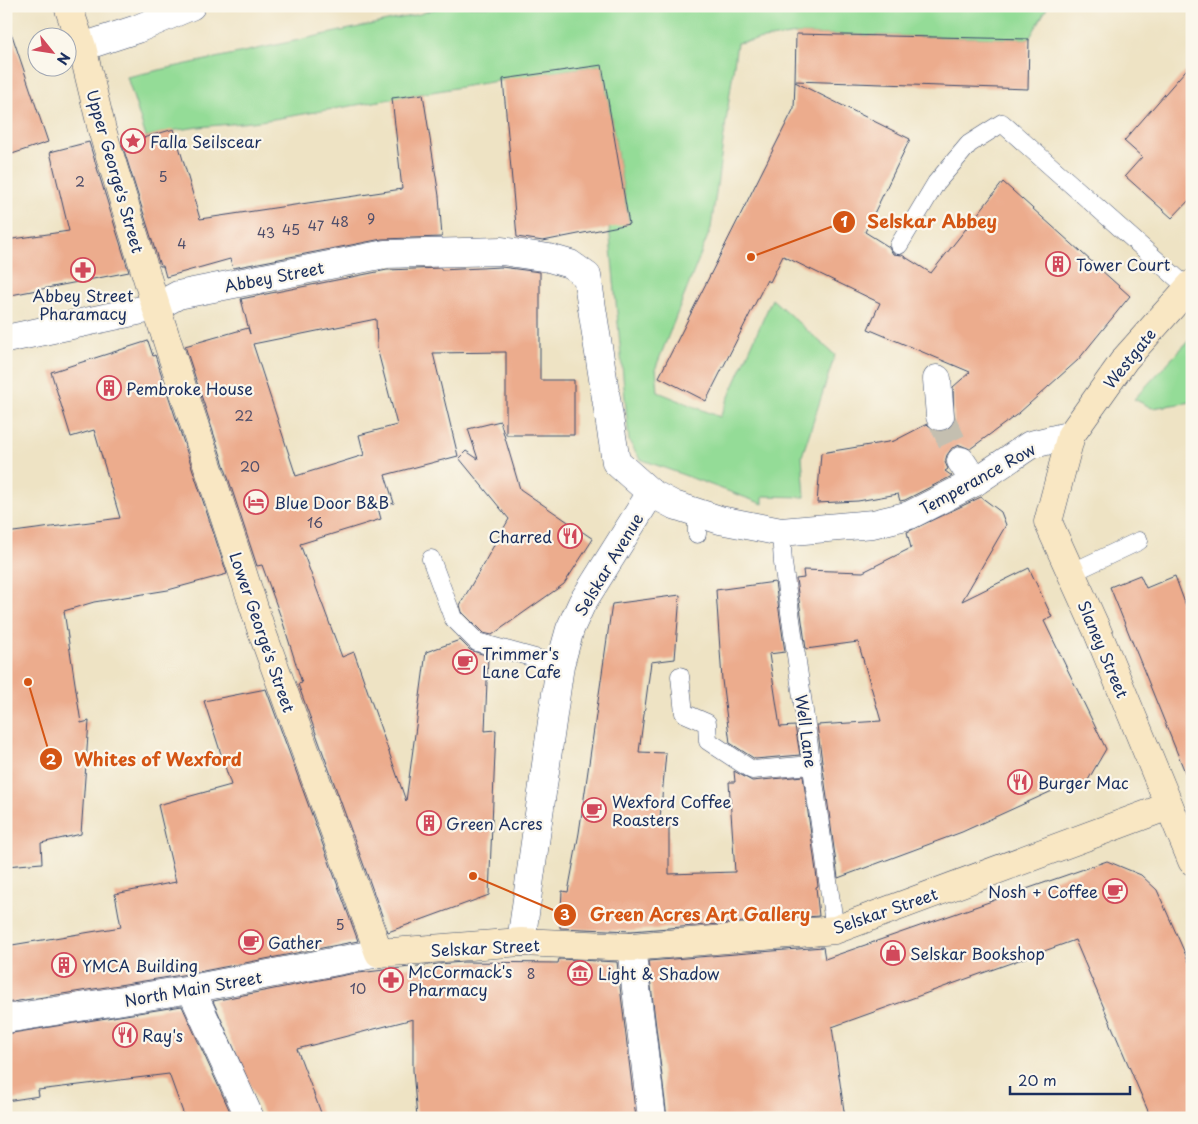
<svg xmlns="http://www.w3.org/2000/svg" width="1198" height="1124" font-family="'Playpen Sans',sans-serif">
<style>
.green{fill:#94dc97;stroke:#58867a}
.building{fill:#ecac8d;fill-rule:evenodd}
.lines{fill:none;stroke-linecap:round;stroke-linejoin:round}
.street-tunnel{stroke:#c4bfb0;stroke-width:28;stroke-dasharray:28 14;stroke-linecap:butt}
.lane-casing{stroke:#3b4a6d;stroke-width:19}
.street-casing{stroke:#3b4a6d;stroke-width:29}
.secondary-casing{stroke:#3b4a6d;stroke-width:29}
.lane{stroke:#fff;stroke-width:18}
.street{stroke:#fff;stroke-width:28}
.secondary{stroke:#f9e7c3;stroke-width:28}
.labels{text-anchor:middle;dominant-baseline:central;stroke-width:4.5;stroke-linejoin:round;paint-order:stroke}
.number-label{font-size:14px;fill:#4f4e6a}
.poi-label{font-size:16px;fill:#1b2f5e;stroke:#fbf7ec;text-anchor:start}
.street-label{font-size:16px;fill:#1b2f5e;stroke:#fbf7ec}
.leader{fill:none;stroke:#d45514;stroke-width:2}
.callout-dot{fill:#d45514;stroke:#fbf7ec;stroke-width:2}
.mark-label{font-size:15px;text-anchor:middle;font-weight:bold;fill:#fff}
.callout-label{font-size:18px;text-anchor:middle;font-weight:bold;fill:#d45514;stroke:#fbf7ec;stroke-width:4.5;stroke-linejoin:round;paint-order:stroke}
</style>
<rect width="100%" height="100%" fill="#fbf7ec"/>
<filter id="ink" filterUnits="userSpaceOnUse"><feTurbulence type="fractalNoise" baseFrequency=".02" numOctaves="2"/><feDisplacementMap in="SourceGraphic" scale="10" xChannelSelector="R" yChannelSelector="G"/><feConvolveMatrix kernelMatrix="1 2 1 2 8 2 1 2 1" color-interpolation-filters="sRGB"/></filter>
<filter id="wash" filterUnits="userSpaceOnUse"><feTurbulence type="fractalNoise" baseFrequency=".0096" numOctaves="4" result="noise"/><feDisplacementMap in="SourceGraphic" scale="20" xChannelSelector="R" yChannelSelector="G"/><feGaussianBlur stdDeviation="1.12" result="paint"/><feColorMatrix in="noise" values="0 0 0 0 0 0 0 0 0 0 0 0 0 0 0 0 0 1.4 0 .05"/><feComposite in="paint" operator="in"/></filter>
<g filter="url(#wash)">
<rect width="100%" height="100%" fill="#eee3c4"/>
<g class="green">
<path d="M 443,6 L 1047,8 L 1029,39 L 796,34 L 737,43 L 711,228 L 656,367 L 658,392 L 720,417 L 772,299 L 835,355 L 802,456 L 805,497 L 763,496 L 763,504 L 640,459 L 629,441 L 609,227 L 629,223 L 602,65 C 494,80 388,100 280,118 C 235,126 190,124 146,137 L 127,77 L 420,14 Z"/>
<path d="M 1192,337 L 1192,402 L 1152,408 L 1134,399 Z"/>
</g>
<g id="blocks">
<g class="building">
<path d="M 796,34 L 1029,39 L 1028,89 L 795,81 Z"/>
<path d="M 12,35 L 48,142 L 6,156 L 6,36 Z"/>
<path d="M 1192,63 L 1192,197 L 1172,218 L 1125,176 L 1142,157 L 1124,141 Z"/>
<path d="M 602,65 L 629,224 L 543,241 L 517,237 L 503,79 Z"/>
<path d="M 795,82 L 910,139 L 865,232 L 889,247 L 893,254 L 902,255 L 931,273 L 1003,182 L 1130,296 L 1078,360 L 1019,413 L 970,449 L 960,445 L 952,448 L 947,455 L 945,462 L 948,469 L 945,471 L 952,476 L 905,500 L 900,501 L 898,494 L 858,501 L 817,503 L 821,453 L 894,441 L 927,424 L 933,430 L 942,431 L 949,429 L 954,422 L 953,387 L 970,372 L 868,329 L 880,303 L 783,256 L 770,282 L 767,280 L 706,401 L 659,377 L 794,108 Z"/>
<path d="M 423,94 L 439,196 L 442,237 L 382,239 L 233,268 L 230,259 L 166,277 L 163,266 L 160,266 L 122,144 L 174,129 L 200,219 L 402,189 L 392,98 Z"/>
<path d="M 89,142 L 129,272 L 6,296 L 6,240 L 69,231 L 50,152 Z"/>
<path d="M 501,267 L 540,272 L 540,380 L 574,380 L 574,435 L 506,435 L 506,352 L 433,353 L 458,456 L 385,475 L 394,503 L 378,508 L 381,519 L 300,544 L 342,657 L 354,652 L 406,801 L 426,652 L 460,640 L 470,650 L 488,656 L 485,731 L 496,730 L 489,895 L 388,932 L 298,684 L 302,683 L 284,626 L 262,565 L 257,566 L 185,346 L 248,328 L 250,334 L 241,299 L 387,270 L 441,268 L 441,270 ZM 376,319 L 377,348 L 397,425 L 359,435 L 364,455 L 296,476 L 253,344 Z"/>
<path d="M 148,341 L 153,356 L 155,355 L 227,574 L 168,590 L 94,602 L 64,611 L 81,723 L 89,721 L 81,834 L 41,843 L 42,863 L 6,866 L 6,533 L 120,518 L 94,430 L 71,437 L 51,372 Z"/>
<path d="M 500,421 L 520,489 L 593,539 L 564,584 L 492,635 L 483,633 L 462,612 L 460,605 L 509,519 L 459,458 L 466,451 L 478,459 L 468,429 Z"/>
<path d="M 981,497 L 1001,512 L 1006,525 L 962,601 L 1029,568 L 1052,617 L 1044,621 L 1106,749 L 1084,787 L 1074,781 L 962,832 L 838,878 L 817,725 L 881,721 L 858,642 L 806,649 L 796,579 L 804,578 L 803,570 L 863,572 L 911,548 L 907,532 Z"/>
<path d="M 1140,575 L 1146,588 L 1175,576 L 1192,622 L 1192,781 L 1189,782 L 1110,587 Z"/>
<path d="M 775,582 L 785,652 L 769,654 L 780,727 L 795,726 L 800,755 L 755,759 L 730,743 L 722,680 L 716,590 Z"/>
<path d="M 680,595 L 675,659 L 651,662 L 639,752 L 666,753 L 660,819 L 669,819 L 669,874 L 735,872 L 729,782 L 735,782 L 734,771 L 752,781 L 803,776 L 818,886 L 816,887 L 819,916 L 631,931 L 560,928 L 562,891 L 568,892 L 579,833 L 612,604 Z"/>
<path d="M 266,689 L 358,941 L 188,974 L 6,1003 L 6,946 L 121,927 L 115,894 L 176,882 L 158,805 L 231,785 L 204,701 Z"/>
<path d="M 1107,861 L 1141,875 L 1157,890 L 1192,969 L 1192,1118 L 1151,1118 L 1075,940 L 832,1027 L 845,1118 L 667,1118 L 648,961 L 823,947 L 825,959 Z"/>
<path d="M 559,959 L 617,962 L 636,1118 L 417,1118 L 413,1070 L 413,1019 L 297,1049 L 323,1118 L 265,1118 L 213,1001 L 350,974 L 427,965 L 463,962 L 558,963 Z"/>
<path d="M 182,1006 L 233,1118 L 185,1118 L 169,1074 L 38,1090 L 39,1096 L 6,1101 L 6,1034 Z"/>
</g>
</g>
</g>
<g filter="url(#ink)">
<use href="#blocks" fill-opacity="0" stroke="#3b4a6d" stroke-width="1"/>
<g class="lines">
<path class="street-tunnel" d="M 940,416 L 961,461"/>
<defs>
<g id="lane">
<path d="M 899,245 L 936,183 L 969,144 L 1002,123 L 1188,288"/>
<path d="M 781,532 L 783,563 L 835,930"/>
<path d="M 697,534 L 697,512"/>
<path d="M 431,559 L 453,618 L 477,642 L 560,665"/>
<path d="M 1071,573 L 1139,541"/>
<path d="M 680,676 L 684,713 L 707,723 L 708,741 L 752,770 L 812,765"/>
</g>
<g id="street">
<path d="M 82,47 L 137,29 L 191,6"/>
<path d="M 6,339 L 156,307 L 178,295 L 385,254 L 502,251 L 549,258 L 570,264 L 587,276 L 616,462 L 651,493 L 674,505 L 720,520 L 781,532 L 873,524 L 910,515 L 975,482 L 1030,445 L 1071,435"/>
<path d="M 937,379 L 940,416"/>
<path d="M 961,461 L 975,482"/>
<path d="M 521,942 L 560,665 L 570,629 L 582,603 L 651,493"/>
<path d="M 631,947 L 652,1118"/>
<path d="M 191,989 L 250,1118"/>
<path d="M 6,1019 L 191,989 L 379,953"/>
</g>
<g id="secondary">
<path d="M 68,6 L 82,47 L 102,130 L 156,307 L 262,632 L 379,953 L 521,942 L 631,947 L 835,930 L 1169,806"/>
<path d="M 1192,284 L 1125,359 L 1071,435 L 1048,522 L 1096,628 L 1192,861"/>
</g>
</defs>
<use href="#lane" class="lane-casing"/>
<use href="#street" class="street-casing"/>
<use href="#secondary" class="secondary-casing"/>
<use href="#lane" class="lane"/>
<use href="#street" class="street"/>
<use href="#secondary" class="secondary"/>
</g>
</g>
<defs>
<symbol id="sight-ring" viewBox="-11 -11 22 22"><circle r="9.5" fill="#fbf7ec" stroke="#d1495b" stroke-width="1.5"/><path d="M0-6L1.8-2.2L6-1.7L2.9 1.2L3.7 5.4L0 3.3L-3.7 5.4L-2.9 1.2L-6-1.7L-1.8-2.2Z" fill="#d1495b"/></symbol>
<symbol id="building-ring" viewBox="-11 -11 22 22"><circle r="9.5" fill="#fbf7ec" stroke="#d1495b" stroke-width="1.5"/><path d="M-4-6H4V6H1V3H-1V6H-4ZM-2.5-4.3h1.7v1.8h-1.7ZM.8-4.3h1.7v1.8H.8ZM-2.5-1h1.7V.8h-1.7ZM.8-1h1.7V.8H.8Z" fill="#d1495b"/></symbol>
<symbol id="pharmacy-ring" viewBox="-11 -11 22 22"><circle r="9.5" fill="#fbf7ec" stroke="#d1495b" stroke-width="1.5"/><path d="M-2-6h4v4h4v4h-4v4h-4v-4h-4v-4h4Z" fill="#d1495b"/></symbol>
<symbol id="hotel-ring" viewBox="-11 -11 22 22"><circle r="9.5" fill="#fbf7ec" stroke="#d1495b" stroke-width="1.5"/><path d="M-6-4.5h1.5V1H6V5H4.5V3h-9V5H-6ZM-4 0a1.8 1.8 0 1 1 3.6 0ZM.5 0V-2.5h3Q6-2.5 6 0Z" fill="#d1495b"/></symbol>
<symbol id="restaurant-ring" viewBox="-11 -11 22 22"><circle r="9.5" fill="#fbf7ec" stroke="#d1495b" stroke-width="1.5"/><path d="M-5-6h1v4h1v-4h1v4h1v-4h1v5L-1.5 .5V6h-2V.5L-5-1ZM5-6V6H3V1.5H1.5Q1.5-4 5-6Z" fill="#d1495b"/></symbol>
<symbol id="cafe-ring" viewBox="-11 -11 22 22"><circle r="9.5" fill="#fbf7ec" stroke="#d1495b" stroke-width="1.5"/><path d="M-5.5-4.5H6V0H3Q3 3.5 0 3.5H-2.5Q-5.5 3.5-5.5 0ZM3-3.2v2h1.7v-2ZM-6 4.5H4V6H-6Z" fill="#d1495b"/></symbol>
<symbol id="shop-ring" viewBox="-11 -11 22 22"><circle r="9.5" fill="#fbf7ec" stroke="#d1495b" stroke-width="1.5"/><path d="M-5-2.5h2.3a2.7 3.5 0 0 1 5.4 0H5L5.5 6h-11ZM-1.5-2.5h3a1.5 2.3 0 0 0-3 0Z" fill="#d1495b"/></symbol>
<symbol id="museum-ring" viewBox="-11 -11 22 22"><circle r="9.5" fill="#fbf7ec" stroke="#d1495b" stroke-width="1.5"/><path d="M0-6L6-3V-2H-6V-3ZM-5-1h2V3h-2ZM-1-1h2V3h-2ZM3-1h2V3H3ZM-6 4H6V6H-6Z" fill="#d1495b"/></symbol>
</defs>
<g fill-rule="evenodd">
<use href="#sight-ring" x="119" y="127" width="28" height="28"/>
<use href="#building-ring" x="1044" y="250" width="28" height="28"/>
<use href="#pharmacy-ring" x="69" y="256" width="28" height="28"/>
<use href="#building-ring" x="95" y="374" width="28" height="28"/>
<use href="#hotel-ring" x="242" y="488" width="28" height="28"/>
<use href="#restaurant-ring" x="556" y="522" width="28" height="28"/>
<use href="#cafe-ring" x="451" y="648" width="28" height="28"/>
<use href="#restaurant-ring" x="1006" y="768" width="28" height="28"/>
<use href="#cafe-ring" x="580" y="796" width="28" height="28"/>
<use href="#building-ring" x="415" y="809" width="28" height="28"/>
<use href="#cafe-ring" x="1101" y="877" width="28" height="28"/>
<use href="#cafe-ring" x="237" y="928" width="28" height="28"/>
<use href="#shop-ring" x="879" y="939" width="28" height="28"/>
<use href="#building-ring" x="50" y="951" width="28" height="28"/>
<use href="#museum-ring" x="566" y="959" width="28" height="28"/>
<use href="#pharmacy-ring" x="377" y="966" width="28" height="28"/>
<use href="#restaurant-ring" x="111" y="1021" width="28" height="28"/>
</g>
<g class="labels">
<g class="number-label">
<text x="163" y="176">5</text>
<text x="80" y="181">2</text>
<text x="371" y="218">9</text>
<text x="340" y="221">48</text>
<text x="316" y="225">47</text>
<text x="291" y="229">45</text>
<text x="266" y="232">43</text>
<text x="182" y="243">4</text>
<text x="244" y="415">22</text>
<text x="250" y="466">20</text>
<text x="315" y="522">16</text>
<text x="340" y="924">5</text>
<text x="531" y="973">8</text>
<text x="358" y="988">10</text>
</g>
<g class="poi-label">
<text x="150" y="141">Falla Seilscear</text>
<text x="1076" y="264">Tower Court</text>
<text x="83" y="295" text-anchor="middle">Abbey Street<tspan x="83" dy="18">Pharamacy</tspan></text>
<text x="126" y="388">Pembroke House</text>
<text x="274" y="502">Blue Door B&amp;B</text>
<text x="552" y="536" text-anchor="end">Charred</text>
<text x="482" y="653">Trimmer's<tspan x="482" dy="18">Lane Cafe</tspan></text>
<text x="1038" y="782">Burger Mac</text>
<text x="612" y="801">Wexford Coffee<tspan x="612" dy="18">Roasters</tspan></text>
<text x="446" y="823">Green Acres</text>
<text x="1098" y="891" text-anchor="end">Nosh + Coffee</text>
<text x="268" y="942">Gather</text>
<text x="910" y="953">Selskar Bookshop</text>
<text x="82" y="965">YMCA Building</text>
<text x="408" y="971">McCormack's<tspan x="408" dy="18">Pharmacy</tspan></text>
<text x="598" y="973">Light &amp; Shadow</text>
<text x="142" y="1035">Ray's</text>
</g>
<g class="street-label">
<text transform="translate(116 171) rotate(74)">Upper George's Street</text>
<text transform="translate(274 276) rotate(-11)">Abbey Street</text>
<text transform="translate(1129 358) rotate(-51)">Westgate</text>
<text transform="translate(977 478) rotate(-29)">Temperance Row</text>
<text transform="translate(608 564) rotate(-59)">Selskar Avenue</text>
<text transform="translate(263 632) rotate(71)">Lower George's Street</text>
<text transform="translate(1104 649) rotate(67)">Slaney Street</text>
<text transform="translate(807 731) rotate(82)">Well Lane</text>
<text transform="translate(885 910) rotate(-19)">Selskar Street</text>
<text transform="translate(485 947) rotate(-3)">Selskar Street</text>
<text transform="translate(193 988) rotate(-10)">North Main Street</text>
</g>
</g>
<path class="leader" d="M751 257L844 222M28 682L51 759M473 876L565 915"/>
<g class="callout-dot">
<circle cx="751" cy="257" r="5"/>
<circle cx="28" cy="682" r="5"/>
<circle cx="473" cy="876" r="5"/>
<circle cx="844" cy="222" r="12"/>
<circle cx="51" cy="759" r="12"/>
<circle cx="565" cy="915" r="12"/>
</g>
<g class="mark-label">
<text x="844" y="227">1</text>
<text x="51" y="765">2</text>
<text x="565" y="920">3</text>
</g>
<g class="callout-label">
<text x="932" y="228">Selskar Abbey</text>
<text x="158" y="766">Whites of Wexford</text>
<text x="700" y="921">Green Acres Art Gallery</text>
</g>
<rect width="1198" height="1124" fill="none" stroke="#fbf7ec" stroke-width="25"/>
<g transform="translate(52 52) rotate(120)"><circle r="24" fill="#fbf7ec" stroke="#a1a7b3"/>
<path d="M0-4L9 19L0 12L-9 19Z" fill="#d1495b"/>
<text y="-8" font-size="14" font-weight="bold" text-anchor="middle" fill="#1b2f5e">N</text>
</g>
<path d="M1010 1086v8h120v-8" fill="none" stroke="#1b2f5e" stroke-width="2.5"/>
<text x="1018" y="1086" font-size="15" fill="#1b2f5e" stroke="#fbf7ec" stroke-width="4" paint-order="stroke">20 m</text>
</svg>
